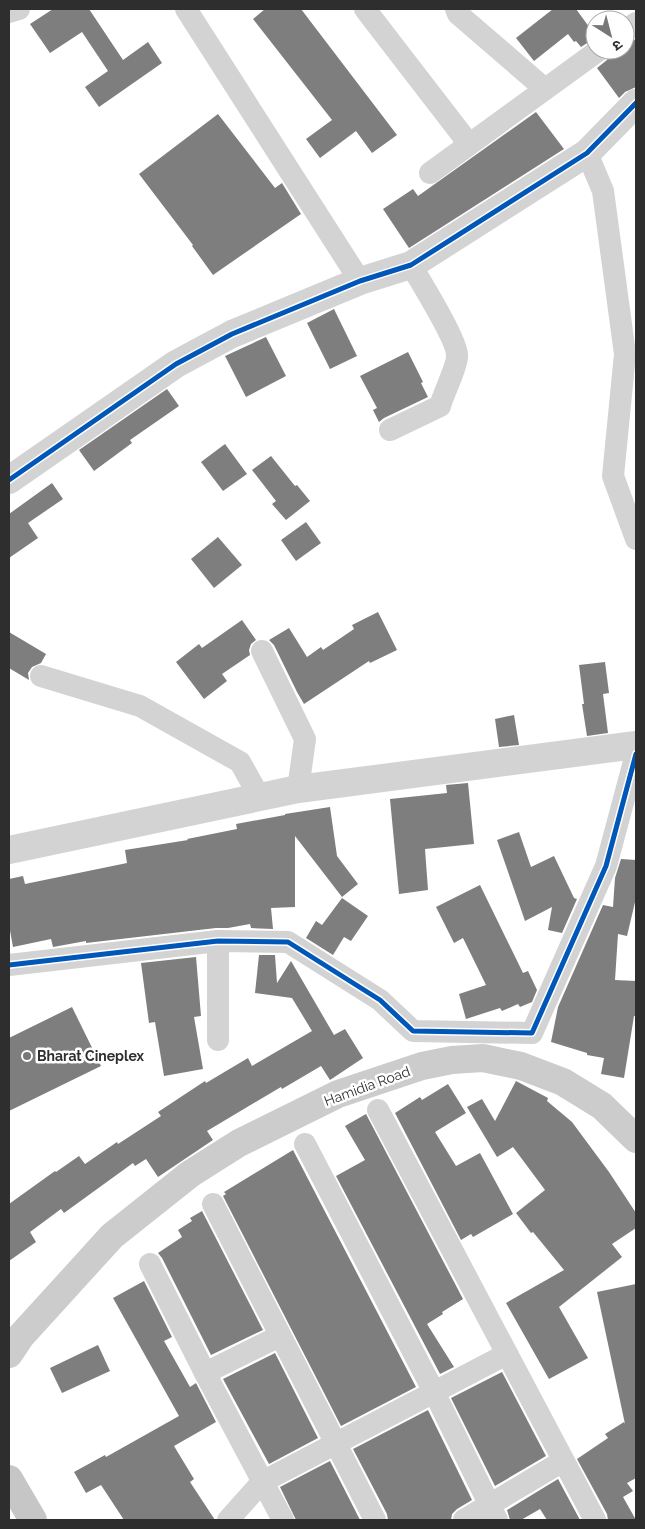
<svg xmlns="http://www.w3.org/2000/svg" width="645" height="1529" font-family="Raleway,'Noto Sans Devanagari',sans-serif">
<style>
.building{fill:#7e7e7e}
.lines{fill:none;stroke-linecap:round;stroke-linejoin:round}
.minor{stroke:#d3d3d3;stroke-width:22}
.tertiary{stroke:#d3d3d3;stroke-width:28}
.secondary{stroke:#ccc;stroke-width:28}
.primary{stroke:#c6c6c6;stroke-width:28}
.cycleway-casing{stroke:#fff;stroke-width:8}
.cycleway{stroke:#0057b8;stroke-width:5}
.poi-dot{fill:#777;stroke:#fff;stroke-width:2}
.labels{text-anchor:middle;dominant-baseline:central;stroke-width:5;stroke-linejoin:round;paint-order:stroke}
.poi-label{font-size:14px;font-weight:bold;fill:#2e2e2e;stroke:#fff;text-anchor:start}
.street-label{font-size:14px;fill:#2e2e2e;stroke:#fff}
</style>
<rect width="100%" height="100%" fill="#fff"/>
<g class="building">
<path d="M 53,9 L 89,9 L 123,60 L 148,42 L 162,63 L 99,107 L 85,87 L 108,71 L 82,32 L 50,53 L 30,24 Z"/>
<path d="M 265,9 L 301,9 L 397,135 L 372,153 L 356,131 L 320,158 L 306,139 L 332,120 L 253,19 Z"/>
<path d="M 553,9 L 576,9 L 595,35 L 595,38 L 581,47 L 576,41 L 574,42 L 568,34 L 534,61 L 516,38 Z"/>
<path d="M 636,39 L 636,87 L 625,92 L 619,98 L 597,68 L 607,60 L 612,52 L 615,50 L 625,50 L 625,44 Z"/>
<path d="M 536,112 L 564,149 L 409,248 L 383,209 L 413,189 L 418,196 Z"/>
<path d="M 218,114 L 275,188 L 282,183 L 301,214 L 213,275 L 192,246 L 193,245 L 139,174 Z"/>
<path d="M 334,309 L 357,356 L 330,369 L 307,323 Z"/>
<path d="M 266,337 L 286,376 L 246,397 L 225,356 Z"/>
<path d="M 408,352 L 423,382 L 421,383 L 428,397 L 384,418 L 379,422 L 373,410 L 377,408 L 360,376 Z"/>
<path d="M 167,389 L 179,406 L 130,440 L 132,443 L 94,471 L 79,450 Z"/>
<path d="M 225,444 L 247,474 L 223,491 L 201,462 Z"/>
<path d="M 271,456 L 295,486 L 297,485 L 310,501 L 286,520 L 272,504 L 276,501 L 252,470 Z"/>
<path d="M 52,483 L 63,499 L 28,523 L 38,538 L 9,558 L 9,514 Z"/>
<path d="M 306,522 L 321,543 L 296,561 L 281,540 Z"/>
<path d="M 218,537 L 242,565 L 214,588 L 191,559 Z"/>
<path d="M 378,612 L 397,650 L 370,663 L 369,661 L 304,704 L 297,692 L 274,645 L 269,640 L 289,628 L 307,657 L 321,647 L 323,650 L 354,629 L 352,625 Z"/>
<path d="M 242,620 L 256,640 L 251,644 L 249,650 L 250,655 L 222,674 L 227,681 L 204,699 L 176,662 L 199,644 L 202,648 Z"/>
<path d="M 9,632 L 46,654 L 41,663 L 32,667 L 28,673 L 29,680 L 9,668 Z"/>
<path d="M 605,662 L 609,693 L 603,694 L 608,733 L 587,736 L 582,704 L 584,704 L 579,665 Z"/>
<path d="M 514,715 L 519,745 L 499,747 L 495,719 Z"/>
<path d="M 468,783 L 474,844 L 425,849 L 428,890 L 399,894 L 390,799 L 447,793 L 446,785 Z"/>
<path d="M 330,807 L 337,856 L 358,884 L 342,897 L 295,836 L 295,907 L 271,908 L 273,929 L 251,928 L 250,924 L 228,928 L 216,928 L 86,943 L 86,941 L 53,947 L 51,939 L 13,947 L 9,925 L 9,879 L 23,876 L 25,884 L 127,863 L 125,850 L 188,840 L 187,839 L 237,829 L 236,824 L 285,815 L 285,814 Z"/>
<path d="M 519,832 L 531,867 L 554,856 L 574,898 L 577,899 L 562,933 L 548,930 L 552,907 L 525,921 L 497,840 Z"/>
<path d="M 621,859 L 636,860 L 636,898 L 627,936 L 618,934 L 615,980 L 636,981 L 635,1016 L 634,1016 L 624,1078 L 601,1074 L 604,1058 L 587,1055 L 587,1053 L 551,1042 L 558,1007 L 603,905 L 613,907 L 615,878 Z"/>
<path d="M 480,885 L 523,973 L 528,971 L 537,990 L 532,1002 L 520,1007 L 518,1004 L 502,1011 L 500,1008 L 466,1019 L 459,994 L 486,985 L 463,938 L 454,943 L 436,907 Z"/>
<path d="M 342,898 L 368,916 L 351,941 L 344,937 L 333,955 L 306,938 L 316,921 L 322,925 Z"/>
<path d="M 259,955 L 275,955 L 277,983 L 291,961 L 334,1035 L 345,1029 L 363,1058 L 330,1080 L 321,1066 L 282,1089 L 281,1087 L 207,1131 L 213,1140 L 158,1177 L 146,1159 L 135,1166 L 133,1163 L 64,1213 L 61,1209 L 30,1232 L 36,1242 L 9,1261 L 9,1204 L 55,1171 L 56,1172 L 79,1156 L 85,1164 L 117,1142 L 118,1144 L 161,1116 L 158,1112 L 205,1081 L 206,1083 L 248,1058 L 252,1066 L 312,1031 L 292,998 L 255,993 Z"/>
<path d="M 196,957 L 201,1016 L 194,1017 L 203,1069 L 164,1076 L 155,1022 L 149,1023 L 141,963 Z"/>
<path d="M 72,1007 L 101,1066 L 9,1111 L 9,1038 Z"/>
<path d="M 516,1081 L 548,1098 L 547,1101 L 572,1122 L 609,1172 L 636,1213 L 636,1228 L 612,1244 L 622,1257 L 559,1307 L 588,1358 L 549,1379 L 506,1303 L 564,1270 L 533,1232 L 531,1233 L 516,1213 L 545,1190 L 513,1147 L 497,1157 L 467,1107 L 482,1099 L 495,1121 Z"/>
<path d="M 448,1084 L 466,1113 L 435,1132 L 456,1166 L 480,1153 L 513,1214 L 473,1237 L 471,1234 L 461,1240 L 395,1113 L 420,1097 L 422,1100 Z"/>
<path d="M 366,1114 L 463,1299 L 442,1312 L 443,1314 L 427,1324 L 454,1367 L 440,1374 L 336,1176 L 365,1160 L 345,1126 Z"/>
<path d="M 293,1150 L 416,1387 L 341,1426 L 223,1196 L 226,1194 L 224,1192 Z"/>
<path d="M 202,1211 L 263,1330 L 211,1355 L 162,1258 L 158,1253 L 182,1237 L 178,1230 L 192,1221 L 190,1218 Z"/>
<path d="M 144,1281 L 172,1337 L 164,1341 L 190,1387 L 196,1383 L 216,1422 L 174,1446 L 194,1479 L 190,1482 L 215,1520 L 124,1520 L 101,1485 L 86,1493 L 74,1472 L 105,1455 L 106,1457 L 179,1416 L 113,1298 Z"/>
<path d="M 636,1284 L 636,1478 L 627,1483 L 633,1491 L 623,1497 L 636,1520 L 608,1520 L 607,1514 L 577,1459 L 608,1438 L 605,1434 L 624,1422 L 625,1424 L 597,1292 Z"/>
<path d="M 98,1345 L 110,1371 L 62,1393 L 50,1368 Z"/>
<path d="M 275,1353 L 318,1438 L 269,1464 L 223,1379 Z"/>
<path d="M 502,1372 L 546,1456 L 495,1486 L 451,1398 Z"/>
<path d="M 428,1410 L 472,1500 L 457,1509 L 452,1514 L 451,1520 L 388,1520 L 387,1514 L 353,1449 Z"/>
<path d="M 330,1461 L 360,1520 L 296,1520 L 280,1487 Z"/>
<path d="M 558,1479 L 580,1520 L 547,1520 L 540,1509 L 521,1520 L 510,1520 L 507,1510 Z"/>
</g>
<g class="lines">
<g class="minor">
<path d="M 186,9 L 360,281"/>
<path d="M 365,9 L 469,144"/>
<path d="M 456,9 L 458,14 L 545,89"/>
<path d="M 9,12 L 19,9"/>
<path d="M 625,31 L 636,23"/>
<path d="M 587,153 L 603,191 L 625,354 L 613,476 L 636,539"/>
<path d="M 430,173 L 599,50"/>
<path d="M 390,430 L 440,406 C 443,395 458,364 457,355 C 457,340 421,282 411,265"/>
<path d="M 262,651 L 305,739 L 298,789"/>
<path d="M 41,676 L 140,706 L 240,762 L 260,798"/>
<path d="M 9,965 L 218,941 L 288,942 L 380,1000 L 413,1031 L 532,1033 L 606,866 L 636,754"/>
<path d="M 218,1040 L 218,941"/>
<path d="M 378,1110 L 595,1520"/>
<path d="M 305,1144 L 434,1392 L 497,1520"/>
<path d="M 213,1204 L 375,1520"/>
<path d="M 150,1264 L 205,1373 L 283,1520"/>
<path d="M 205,1373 L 280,1336"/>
<path d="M 228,1520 L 262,1482 L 507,1354"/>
<path d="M 464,1520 L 563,1461"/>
</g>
<g class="tertiary">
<path d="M 9,480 L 176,364 L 232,334 L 360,281 L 411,265 L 587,153 L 636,103"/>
<path d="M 9,850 L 298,789 L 636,745"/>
</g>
<path class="secondary" d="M 9,1354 L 21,1336 L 112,1236 L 190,1174 L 239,1143 L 338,1094 L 422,1066 L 452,1060 L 483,1058 L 521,1066 L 563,1082 L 602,1106 L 636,1139"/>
<path class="primary" d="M 9,1479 L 33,1520"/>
<defs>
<g id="cycleway">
<path d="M 9,480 L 176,364 L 232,334 L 360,281 L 411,265 L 587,153 L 636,103"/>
<path d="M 9,965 L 218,941 L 288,942 L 380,1000 L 413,1031 L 532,1033 L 606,866 L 636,754"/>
</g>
</defs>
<use href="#cycleway" class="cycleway-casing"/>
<use href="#cycleway" class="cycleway"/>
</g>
<circle class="poi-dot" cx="27" cy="1056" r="5"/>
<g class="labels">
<g class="poi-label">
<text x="37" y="1056">Bharat Cineplex</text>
</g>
<g class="street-label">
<text transform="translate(367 1086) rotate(-20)">Hamidia Road</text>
</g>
</g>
<rect width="645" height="1529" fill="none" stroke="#2e2e2e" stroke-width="20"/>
<g transform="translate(610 35) rotate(144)"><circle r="24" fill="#ffffff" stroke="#ababab"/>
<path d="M0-4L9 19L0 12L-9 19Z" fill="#777777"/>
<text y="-8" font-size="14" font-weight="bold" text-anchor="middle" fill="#2e2e2e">उ</text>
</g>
</svg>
